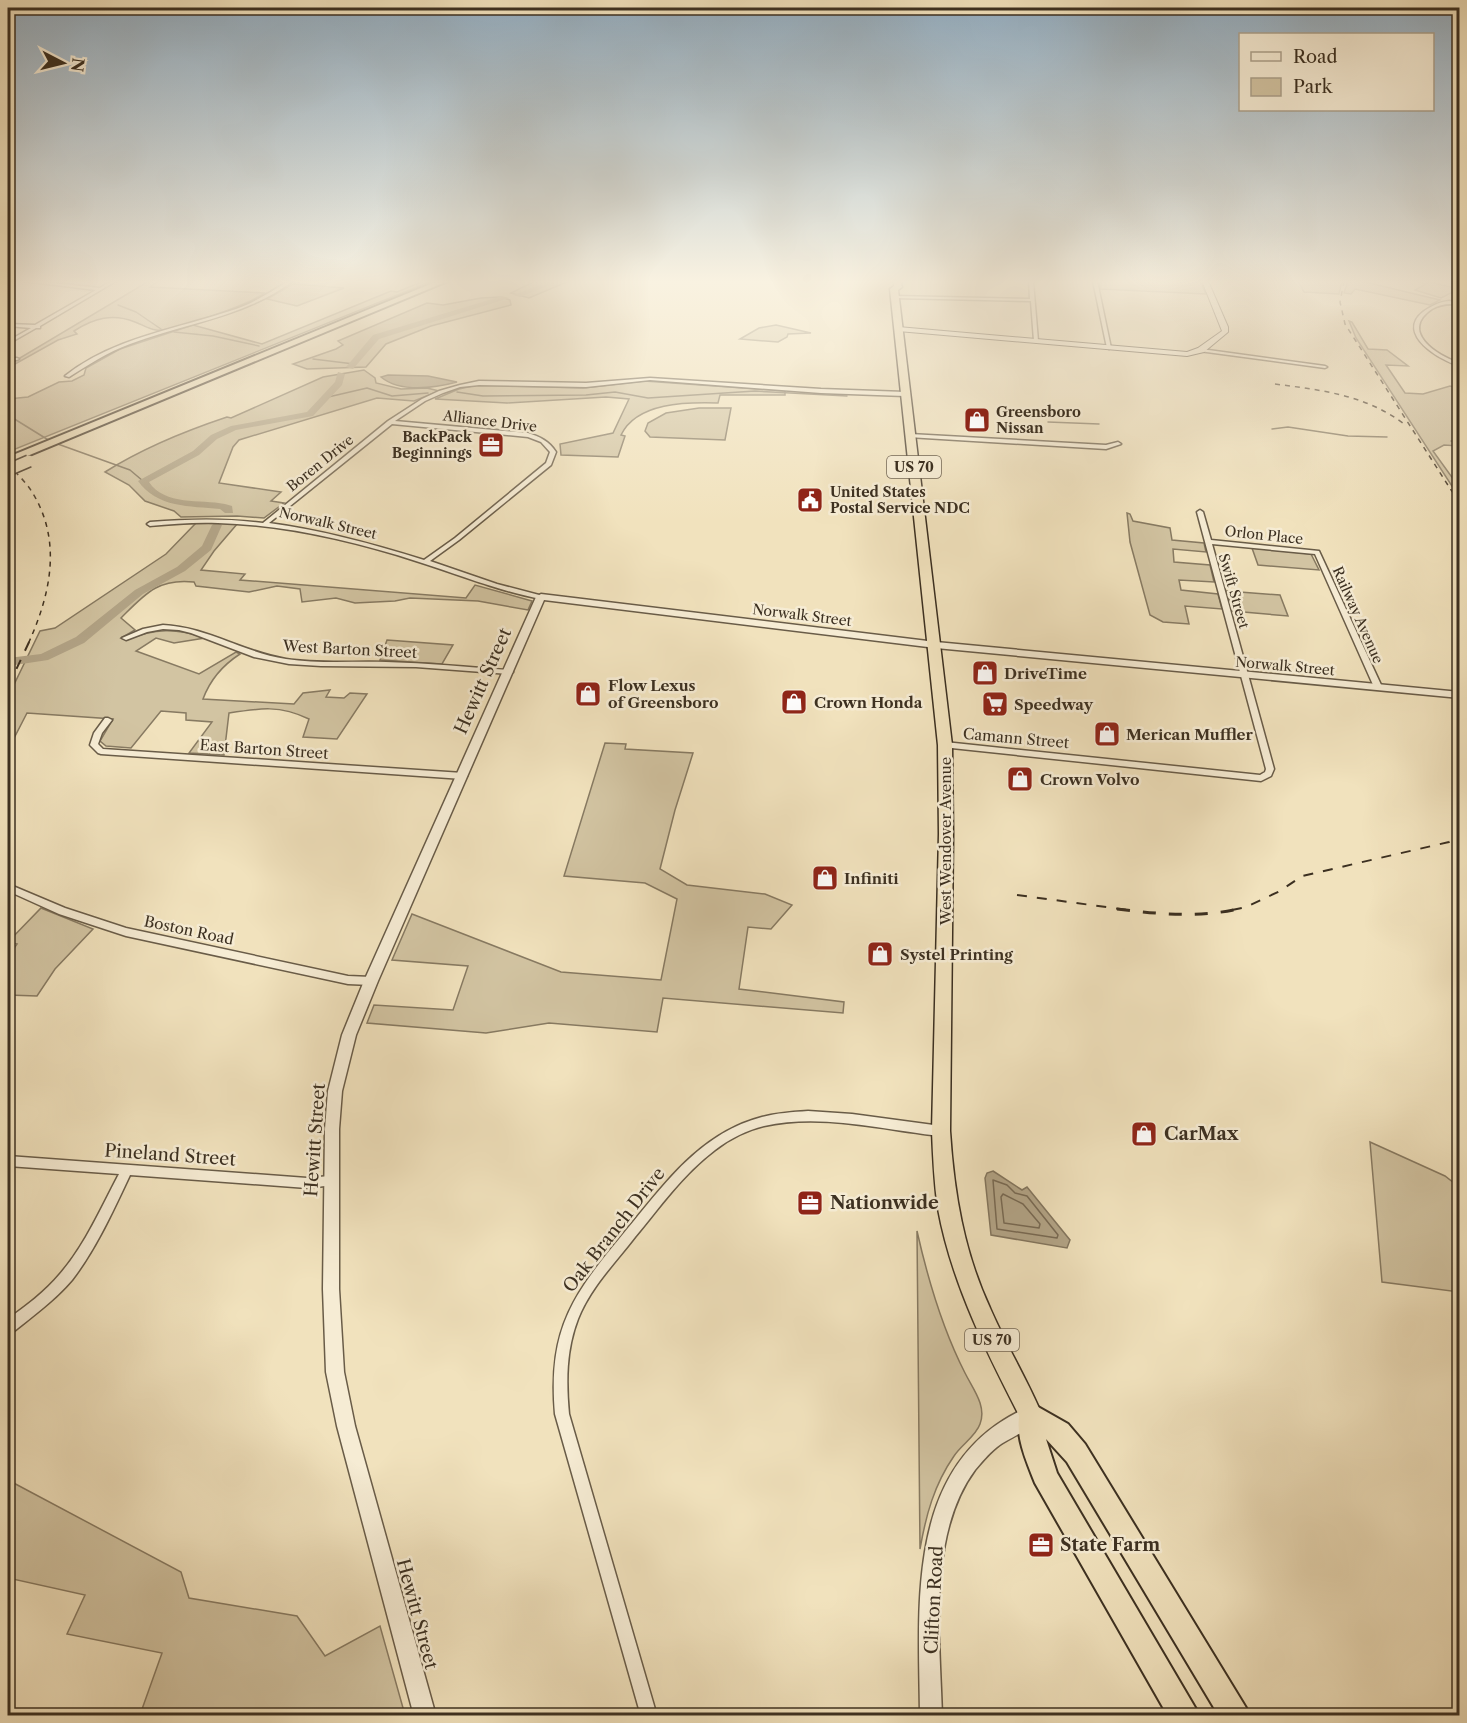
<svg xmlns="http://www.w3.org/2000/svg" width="1467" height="1723" font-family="'Libre Caslon Text',serif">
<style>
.green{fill:#d2c4a2;stroke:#877a62;stroke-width:1.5}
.water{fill:#b3a588;stroke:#83765f;stroke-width:1.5}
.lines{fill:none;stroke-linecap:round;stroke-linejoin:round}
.shore{stroke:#786a54;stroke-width:1.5}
.stream{stroke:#83765f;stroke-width:1.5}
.river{fill:#b3a588;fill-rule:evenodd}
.minor-casing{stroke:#695c48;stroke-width:3}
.tertiary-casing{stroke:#695c48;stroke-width:3}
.secondary-casing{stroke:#3c3021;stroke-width:2}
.trunk-casing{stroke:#3c3021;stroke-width:3}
.motorway-casing{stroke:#3c3021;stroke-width:4}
.minor{fill:#f6ecd4;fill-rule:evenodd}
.tertiary{fill:#f6ecd4;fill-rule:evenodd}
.secondary{fill:#f6ecd4;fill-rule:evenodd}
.trunk{fill:#f1e2bd;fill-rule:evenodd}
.motorway{fill:#f1e2bd;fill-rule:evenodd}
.rail-far2{stroke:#3c3021;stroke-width:1.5;stroke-dasharray:5 5;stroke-linecap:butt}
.rail-far1{stroke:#3c3021;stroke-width:2;stroke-dasharray:10 10;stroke-linecap:butt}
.rail{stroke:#3c3021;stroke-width:3;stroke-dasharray:13 13;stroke-linecap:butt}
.motorway-bridge-casing{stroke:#3c3021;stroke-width:14;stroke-linecap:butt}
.motorway-bridge{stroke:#f1e2bd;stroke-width:11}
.labels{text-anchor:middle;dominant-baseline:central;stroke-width:5;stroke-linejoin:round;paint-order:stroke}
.far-poi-label{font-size:14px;font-weight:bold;fill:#3c3021;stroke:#f6ecd4;text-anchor:start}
.far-street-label{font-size:14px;fill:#3c3021;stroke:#f6ecd4}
.shield{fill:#f6ecd4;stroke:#746857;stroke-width:1.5}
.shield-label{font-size:14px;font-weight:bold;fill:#3c3021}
.street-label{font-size:15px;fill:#3c3021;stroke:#f6ecd4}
.poi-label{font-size:15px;font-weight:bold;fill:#3c3021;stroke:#f6ecd4;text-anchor:start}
.near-street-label{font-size:18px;fill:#3c3021;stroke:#f6ecd4}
.near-poi-label{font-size:18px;font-weight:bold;fill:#3c3021;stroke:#f6ecd4;text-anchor:start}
</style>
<rect width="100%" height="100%" fill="#f1e2bd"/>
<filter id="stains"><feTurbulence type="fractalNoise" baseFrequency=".00333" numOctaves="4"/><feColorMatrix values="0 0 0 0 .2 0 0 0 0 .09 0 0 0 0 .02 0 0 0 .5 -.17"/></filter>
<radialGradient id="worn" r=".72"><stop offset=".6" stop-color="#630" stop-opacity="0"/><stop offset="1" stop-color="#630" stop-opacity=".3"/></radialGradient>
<g class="green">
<path d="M 149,281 L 158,281 L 150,287 L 264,293 C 251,304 171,332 156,330 C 149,329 141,324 135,322 C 113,313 94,318 74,331 L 77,334 L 58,340 L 8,368 L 8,361 L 15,361 Z"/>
<path d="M 424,281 L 432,281 L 8,452 L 8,399 L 28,397 L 59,382 L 72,381 L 84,375 L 86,368 L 120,349 L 193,325 L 262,344 L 391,291 L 397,292 Z"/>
<path d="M 535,281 L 569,281 L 529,298 L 511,293 Z"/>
<path d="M 1099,281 L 1200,281 L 1206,294 L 1100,289 Z"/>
<path d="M 1298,281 L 1342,281 L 1339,294 L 1304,292 Z"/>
<path d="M 1348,281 L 1361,281 L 1440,300 L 1430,305 L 1355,289 L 1351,294 L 1344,293 Z"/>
<path d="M 1416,281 L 1425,281 L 1459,289 L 1441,298 L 1415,290 L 1426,284 Z"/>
<path d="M 293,284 L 344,288 L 297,306 L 267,299 Z"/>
<path d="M 501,297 L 510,300 L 511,305 L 431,326 L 386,344 L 366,367 L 307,369 L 293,364 L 336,349 L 343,345 L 338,341 L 427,303 L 443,305 L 481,298 Z"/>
<path d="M 1349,321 L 1352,322 L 1368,349 L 1387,350 L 1408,366 L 1386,365 L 1405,393 L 1423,394 L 1450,386 L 1459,388 L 1459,446 L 1444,445 L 1433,451 L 1459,487 L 1459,497 L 1356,338 Z"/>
<path d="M 776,325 L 811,333 L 788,334 L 787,337 L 778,342 L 740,339 L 759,328 Z"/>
<path d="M 364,370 L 375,378 L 376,383 L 401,389 L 427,388 L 439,391 L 414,401 L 377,398 L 239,440 L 233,447 L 219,483 L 281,492 L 271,501 L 284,503 L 264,518 L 237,516 L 181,517 L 174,511 L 145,501 L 129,485 L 105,472 C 143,448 185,431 227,417 L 231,418 L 323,377 Z"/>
<path d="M 644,381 L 785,391 L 785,395 L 720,395 L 718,403 C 687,402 637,402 621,435 L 625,436 L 618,457 L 561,455 L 560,444 L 613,433 L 629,399 L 606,397 L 507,403 L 435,399 L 459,389 L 477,385 L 583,388 Z"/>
<path d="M 699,408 L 731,408 L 725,440 L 650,437 L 645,431 L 648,423 L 666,413 Z"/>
<path d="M 1127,513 L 1130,514 L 1133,521 L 1170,528 L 1172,540 L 1204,543 L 1206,552 L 1173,549 L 1174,562 L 1210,565 L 1214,582 L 1179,580 L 1181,590 L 1218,594 L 1222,609 L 1185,606 L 1189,624 L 1163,622 L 1150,615 L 1130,542 Z"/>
<path d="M 196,523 L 238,523 L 214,551 L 201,570 L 245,574 L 240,580 L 466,598 L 475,585 L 532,601 L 528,610 L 478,601 L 410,598 L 395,601 L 355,603 L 336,598 L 302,602 L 300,589 L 277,586 L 249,592 L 196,586 L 194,582 C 158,578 145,594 121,618 L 135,630 L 121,638 L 127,640 C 154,628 177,628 205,638 L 174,643 L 156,638 L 136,651 L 199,674 L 236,652 L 240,654 C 223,665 210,680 203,699 L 294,704 L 303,693 L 330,690 L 326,697 L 344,698 L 350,693 L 367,694 L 337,739 L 303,737 L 309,719 C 280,705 260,708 229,713 L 224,755 L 189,753 L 212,722 L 186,720 L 186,713 L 161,711 L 131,748 L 106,746 L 100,741 L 113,719 L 27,713 L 10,746 L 8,746 L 8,697 L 40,631 L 55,628 L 166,554 Z"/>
<path d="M 1252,548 L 1311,554 L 1319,570 L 1258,565 Z"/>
<path d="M 1227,591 L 1280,595 L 1288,616 L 1232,611 Z"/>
<path d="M 387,640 L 453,645 L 442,664 L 380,660 Z"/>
<path d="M 605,743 L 626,744 L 625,749 L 693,753 L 675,810 L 660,869 L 687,885 L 765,894 L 792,905 L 771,929 L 748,927 L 739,989 L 844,1002 L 843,1013 L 663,998 L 657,1032 L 549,1023 L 486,1033 L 367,1023 L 374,1005 L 453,1010 L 468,966 L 392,960 L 412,914 L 561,972 L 661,980 L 677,899 L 645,883 L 564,876 Z"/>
<path d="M 41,908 L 93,929 L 55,969 L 37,996 L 8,995 L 8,957 L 17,944 L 8,942 Z"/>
<path d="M 1370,1142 L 1445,1176 L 1459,1187 L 1459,1292 L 1382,1282 Z"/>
<path d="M 917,1231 C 928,1280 942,1328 965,1373 C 973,1389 987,1406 980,1424 C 976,1436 961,1445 954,1456 C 934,1485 926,1515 920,1549 Z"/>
<path d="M 8,1480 L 181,1572 L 189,1598 L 297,1616 L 325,1656 L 380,1626 L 405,1715 L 155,1716 L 141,1712 L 162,1653 L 67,1634 L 85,1595 L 8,1578 Z"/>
</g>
<g class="water">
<path d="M 388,375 L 428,376 L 457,382 C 435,388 400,393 381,377 Z"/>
<path d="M 993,1171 L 1022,1190 L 1027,1187 L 1070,1240 L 1067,1248 L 991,1235 L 985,1178 L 987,1173 Z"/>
</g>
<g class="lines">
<g class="shore">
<path d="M 993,1180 L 1007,1185 L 1015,1193 L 1027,1196 L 1058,1235 L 1057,1238 L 997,1229 Z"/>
<path d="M 1003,1194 L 1023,1204 L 1040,1224 L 1039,1228 L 1004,1223 L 1001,1197 Z"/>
</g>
<g class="stream">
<path d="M 118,305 L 136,312 L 161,329"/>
<path d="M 174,332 L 213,336 L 259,346"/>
<path d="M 313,359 L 354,364"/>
<path d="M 457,392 L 483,396 L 586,395 L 615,392 L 648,398 L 755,391 L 847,396"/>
<path d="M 324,398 L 367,388 L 392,396 L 428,393"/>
<path d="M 8,415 L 50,441"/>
<path d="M 1048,422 L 1099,424"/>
<path d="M 1272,429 L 1288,427 L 1348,436 L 1387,437"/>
<path d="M 1451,441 L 1460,442"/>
<path d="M 55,443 L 130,470 L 143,481"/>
</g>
<g class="river">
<path d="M 551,281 L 560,281 L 520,297 L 513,295 Z"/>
<path d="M 502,296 L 509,298 L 379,339 L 353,369 L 346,367 L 373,335 Z"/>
<path d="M 338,372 L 345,374 L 342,385 L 313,416 L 236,430 L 217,439 L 199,455 L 149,482 C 165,506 200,499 225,504 L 232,506 L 233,513 L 225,513 L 220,509 C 190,506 157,508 138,481 L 193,451 L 211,435 L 231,426 L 307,412 L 335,382 Z"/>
<path d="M 217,522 L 222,525 L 211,550 L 185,571 L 143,594 L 84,643 L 48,660 L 8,666 L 8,658 L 41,654 L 76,637 L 135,590 L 177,567 L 202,546 L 212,525 Z"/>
</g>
<defs>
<g id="minor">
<path d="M 23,281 L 35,281 L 100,288 L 111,281 L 116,281 L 40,326 L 40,328 L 36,328 L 8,344 L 8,341 L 31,328 L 8,326 L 8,324 L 35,325 L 96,290 Z"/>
<path d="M 288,281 L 293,281 C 245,317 185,323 130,344 C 108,352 88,365 69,377 L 65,376 C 114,337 178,329 236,309 C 255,302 271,292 288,281 Z"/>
<path d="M 1029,281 L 1033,281 L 1038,341 L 1036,342 L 1034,341 L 1031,301 L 895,298 L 893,297 L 895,296 L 1030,299 Z"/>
<path d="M 1093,281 L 1097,281 L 1111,348 L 1109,349 L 1107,348 Z"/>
<path d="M 1449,301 L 1460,303 L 1460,305 C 1449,303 1441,304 1432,309 C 1399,331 1437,356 1460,363 L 1460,366 C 1441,361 1395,334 1423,312 C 1431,306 1439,302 1449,301 Z"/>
<path d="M 1201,349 L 1325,366 L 1327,367 L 1325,368 L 1199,351 L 1199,349 Z"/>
<path d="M 8,358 L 17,358 L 19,359 L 17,360 L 8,360 Z"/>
<path d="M 650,378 L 821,389 L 905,392 L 908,394 L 905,396 L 821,393 L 650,380 L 586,387 L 479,385 L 460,387 L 443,393 L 425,401 L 395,421 L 528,433 C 540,437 549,441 556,452 L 551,465 L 459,540 L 430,561 L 497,584 L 543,596 L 543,598 L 541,599 C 499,591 460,575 419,562 C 354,541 286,525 218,523 C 195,522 173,524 150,526 L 147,524 L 150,522 C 188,519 225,518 263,523 L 388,421 L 422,399 L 439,391 L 460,385 L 479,381 L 586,383 ZM 392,424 L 528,437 L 541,442 L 550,452 L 546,463 L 455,538 L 424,560 C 373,544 322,530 269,523 Z"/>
<path d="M 910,434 L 1106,445 L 1118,442 L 1121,444 L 1106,449 L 908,437 L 907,436 Z"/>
<path d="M 1200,510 L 1203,512 L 1211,540 L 1319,551 L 1382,687 L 1381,689 L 1378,689 L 1374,687 L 1315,554 L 1212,544 L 1274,769 L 1271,776 L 1261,781 L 942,747 L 941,745 L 945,742 L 1260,775 L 1265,772 L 1266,769 L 1197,512 Z"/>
<path d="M 163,625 C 207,627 242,652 286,659 C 319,664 353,661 386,662 C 427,663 468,667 509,670 L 513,672 L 509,674 L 416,667 L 321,666 L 289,664 L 254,657 L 191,633 L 179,630 L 163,629 L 147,632 L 126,640 L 122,638 L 143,629 Z"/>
<path d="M 105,718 L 108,718 L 112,720 L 102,733 L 98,744 L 103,749 L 463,773 L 467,776 L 463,779 L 101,754 L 98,753 L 90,745 L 94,733 Z"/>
<path d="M 8,884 L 65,908 L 126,928 L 348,976 L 371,977 L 375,978 L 376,981 L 375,984 L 371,985 L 348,984 L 126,936 L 59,914 L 8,891 Z"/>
<path d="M 808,1111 L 852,1114 L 941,1126 L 945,1127 L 947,1131 L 945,1135 L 941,1136 C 883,1130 822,1113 764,1126 C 747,1130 729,1139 715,1150 C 683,1174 660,1207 635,1237 C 615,1263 590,1288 578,1319 C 566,1350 566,1382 569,1414 L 657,1716 L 641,1716 L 555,1414 C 547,1322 578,1289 633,1222 C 669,1178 704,1132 762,1117 C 777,1113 792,1112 808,1111 Z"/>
<path d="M 8,1156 L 307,1178 L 330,1176 L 334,1177 L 336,1181 L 334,1185 L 307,1188 L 130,1175 C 113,1211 96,1249 72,1280 C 55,1300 33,1316 13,1332 L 8,1333 L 8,1319 C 26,1306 45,1292 60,1274 C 85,1245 101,1208 119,1174 L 8,1166 Z"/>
</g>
<g id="tertiary">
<path d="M 541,594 L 936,642 L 1460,692 L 1460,698 L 936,648 L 544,600 L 378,981 L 356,1035 L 342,1091 L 339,1129 L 339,1289 L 344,1372 L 355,1426 L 436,1716 L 414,1716 L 337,1426 L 326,1372 L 323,1289 L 325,1129 L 328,1091 L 342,1035 L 364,981 L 536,597 Z"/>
<path d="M 1031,1406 L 1037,1409 L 1040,1415 C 1034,1430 1009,1437 997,1447 C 988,1454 982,1462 975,1470 C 927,1535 940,1639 942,1716 L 920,1716 C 919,1602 904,1459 1031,1406 Z"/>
</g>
<path id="secondary" d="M 1202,281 L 1208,281 L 1228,327 L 1228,332 L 1204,352 L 1187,356 L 898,331 L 895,329 L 898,327 L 1187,352 L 1198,348 L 1222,331 Z"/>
<path id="trunk" d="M 894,281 L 900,281 L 902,287 L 898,290 L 952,745 L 953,834 L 950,1131 C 954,1193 964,1252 990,1308 C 1006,1345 1027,1379 1042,1415 L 1039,1423 L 1031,1426 L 1023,1423 C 988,1355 952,1285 938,1209 C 934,1183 933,1157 932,1131 L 939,834 L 938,745 L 890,289 L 894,286 Z"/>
<g id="motorway">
<path d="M 438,281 L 448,281 L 8,464 L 8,457 Z"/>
<path d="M 1031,1403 L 1068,1424 L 1085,1444 L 1251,1716 L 1219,1716 L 1067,1462 L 1046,1439 L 1057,1473 L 1200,1716 L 1168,1716 L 1035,1483 C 1026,1460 1012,1430 1022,1406 Z"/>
</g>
</defs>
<use href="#minor" class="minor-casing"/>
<use href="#tertiary" class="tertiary-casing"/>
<use href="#secondary" class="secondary-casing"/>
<use href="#trunk" class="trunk-casing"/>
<use href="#motorway" class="motorway-casing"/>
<use href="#minor" class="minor"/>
<use href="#tertiary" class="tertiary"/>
<use href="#secondary" class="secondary"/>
<use href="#trunk" class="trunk"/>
<use href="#motorway" class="motorway"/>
<g class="rail-far2">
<path d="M 1344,281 L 1340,302 L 1345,324 L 1460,504"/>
<path d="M 1275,384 C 1321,390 1366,395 1404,424"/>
<path d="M 8,464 C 16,473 26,482 32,492 C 62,540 51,593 29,642"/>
</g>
<g class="rail-far1">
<path d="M 8,687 L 30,640"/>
<path d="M 1017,895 L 1128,910"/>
<path d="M 1232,910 L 1246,907 L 1280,891 L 1302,876 L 1449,842 L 1460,837"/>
</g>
<path class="rail" d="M 1117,909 C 1158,914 1198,918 1238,909"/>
<defs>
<path id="motorway-bridge" d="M 8,470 L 29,461"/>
</defs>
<use href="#motorway-bridge" class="motorway-bridge-casing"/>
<use href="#motorway-bridge" class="motorway-bridge"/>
</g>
<linearGradient id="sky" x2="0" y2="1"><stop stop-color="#93aec2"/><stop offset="0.54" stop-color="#f9f2e1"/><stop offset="1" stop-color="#f9f2e1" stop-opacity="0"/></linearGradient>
<rect width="1467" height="522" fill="url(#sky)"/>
<defs>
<symbol id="shop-square" viewBox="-11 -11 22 22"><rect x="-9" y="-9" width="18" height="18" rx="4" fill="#8f2418" stroke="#f6ecd4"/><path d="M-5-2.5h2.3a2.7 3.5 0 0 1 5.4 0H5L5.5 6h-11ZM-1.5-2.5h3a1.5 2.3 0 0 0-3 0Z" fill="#fff"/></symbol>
<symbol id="office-square" viewBox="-11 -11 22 22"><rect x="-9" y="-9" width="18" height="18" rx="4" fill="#8f2418" stroke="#f6ecd4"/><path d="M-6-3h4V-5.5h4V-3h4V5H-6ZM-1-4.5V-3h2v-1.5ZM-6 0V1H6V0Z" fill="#fff"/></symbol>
<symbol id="civic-square" viewBox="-11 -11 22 22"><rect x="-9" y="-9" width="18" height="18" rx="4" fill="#8f2418" stroke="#f6ecd4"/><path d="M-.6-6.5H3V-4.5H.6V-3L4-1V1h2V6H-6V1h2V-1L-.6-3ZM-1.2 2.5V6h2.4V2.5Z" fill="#fff"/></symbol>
<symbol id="supermarket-square" viewBox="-11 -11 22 22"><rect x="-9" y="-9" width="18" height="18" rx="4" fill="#8f2418" stroke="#f6ecd4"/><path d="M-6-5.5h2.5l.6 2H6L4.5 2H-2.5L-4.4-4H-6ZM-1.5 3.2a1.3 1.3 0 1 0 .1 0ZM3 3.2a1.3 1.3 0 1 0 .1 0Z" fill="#fff"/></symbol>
</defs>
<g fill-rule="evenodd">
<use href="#shop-square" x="962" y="405" width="30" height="30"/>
<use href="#office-square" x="476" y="430" width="30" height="30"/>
<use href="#civic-square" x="795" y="485" width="30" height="30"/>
<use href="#shop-square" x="970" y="658" width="30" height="30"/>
<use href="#shop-square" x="573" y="679" width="30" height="30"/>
<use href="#shop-square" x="779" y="687" width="30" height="30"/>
<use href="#supermarket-square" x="980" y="689" width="30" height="30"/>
<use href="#shop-square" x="1092" y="719" width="30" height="30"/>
<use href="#shop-square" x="1005" y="764" width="30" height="30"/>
<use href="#shop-square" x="810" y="863" width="30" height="30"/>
<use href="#shop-square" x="865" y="939" width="30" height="30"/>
<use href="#shop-square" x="1129" y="1119" width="30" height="30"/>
<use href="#office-square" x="795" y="1188" width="30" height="30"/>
<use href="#office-square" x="1026" y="1530" width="30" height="30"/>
</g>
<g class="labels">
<g class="far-poi-label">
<text x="996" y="412">Greensboro<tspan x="996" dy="16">Nissan</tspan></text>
<text x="472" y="437" text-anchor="end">BackPack<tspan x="472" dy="16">Beginnings</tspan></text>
<text x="830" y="492">United States<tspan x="830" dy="16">Postal Service NDC</tspan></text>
</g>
<g class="far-street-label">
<text transform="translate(490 421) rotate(7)">Alliance Drive</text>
<text transform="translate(320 463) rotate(-39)">Boren Drive</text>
<text transform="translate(328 523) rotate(13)">Norwalk Street</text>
<text transform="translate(1264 535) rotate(6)">Orlon Place</text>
<text transform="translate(1234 591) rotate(74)">Swift Street</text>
<text transform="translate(802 615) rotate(7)">Norwalk Street</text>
<text transform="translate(1358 615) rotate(66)">Railway Avenue</text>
<text transform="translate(1285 666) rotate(5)">Norwalk Street</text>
</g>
<g class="shield">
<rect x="887" y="456" width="54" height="22" rx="4.5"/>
<rect x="965" y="1329" width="54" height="22" rx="4.5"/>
</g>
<g class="shield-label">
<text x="914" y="467">US 70</text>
<text x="992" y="1340">US 70</text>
</g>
<g class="street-label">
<text transform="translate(350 649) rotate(3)">West Barton Street</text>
<text transform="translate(1016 738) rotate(5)">Camann Street</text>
<text transform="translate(264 749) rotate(4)">East Barton Street</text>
<text transform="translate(945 841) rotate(-90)">West Wendover Avenue</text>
<text transform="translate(189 930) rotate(12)">Boston Road</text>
</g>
<g class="poi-label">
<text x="1004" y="673">DriveTime</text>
<text x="608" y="685">Flow Lexus<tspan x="608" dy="17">of Greensboro</tspan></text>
<text x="814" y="702">Crown Honda</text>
<text x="1014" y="704">Speedway</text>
<text x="1126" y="734">Merican Muffler</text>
<text x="1040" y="779">Crown Volvo</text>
<text x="844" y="878">Infiniti</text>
<text x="900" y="954">Systel Printing</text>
</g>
<g class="near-street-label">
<text transform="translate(483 681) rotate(-66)">Hewitt Street</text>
<text transform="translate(315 1140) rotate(-86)">Hewitt Street</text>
<text transform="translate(170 1155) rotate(4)">Pineland Street</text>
<text transform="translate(614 1230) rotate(-52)">Oak Branch Drive</text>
<text transform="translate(934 1600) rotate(-87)">Clifton Road</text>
<text transform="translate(417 1614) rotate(75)">Hewitt Street</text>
</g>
<g class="near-poi-label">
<text x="1164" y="1134">CarMax</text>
<text x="830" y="1203">Nationwide</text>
<text x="1060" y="1545">State Farm</text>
</g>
</g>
<rect width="1467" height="1723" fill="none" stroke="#f1e2bd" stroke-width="30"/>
<rect x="9" y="9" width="1449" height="1705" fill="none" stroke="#3c3021" stroke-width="3"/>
<rect x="15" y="15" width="1437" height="1693" fill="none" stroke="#3c3021" stroke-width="1.5"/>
<rect x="1239" y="33" width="195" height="78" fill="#f6ecd4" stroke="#aca18c" stroke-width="1.5"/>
<rect x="1251" y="52" width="30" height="9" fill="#f6ecd4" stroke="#aca18c" stroke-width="1.5"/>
<text x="1293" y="63" font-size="18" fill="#3c3021">Road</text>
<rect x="1251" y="78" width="30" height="18" fill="#d2c4a2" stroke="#aca18c" stroke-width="1.5"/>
<text x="1293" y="93" font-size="18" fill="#3c3021">Park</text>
<g transform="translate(63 63) rotate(97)" stroke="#f6ecd4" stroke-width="4.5" paint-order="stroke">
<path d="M0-4.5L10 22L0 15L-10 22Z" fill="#3c3021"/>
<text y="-9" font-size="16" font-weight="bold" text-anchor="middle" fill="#3c3021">N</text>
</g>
<rect width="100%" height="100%" filter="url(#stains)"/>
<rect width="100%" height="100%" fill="url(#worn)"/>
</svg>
